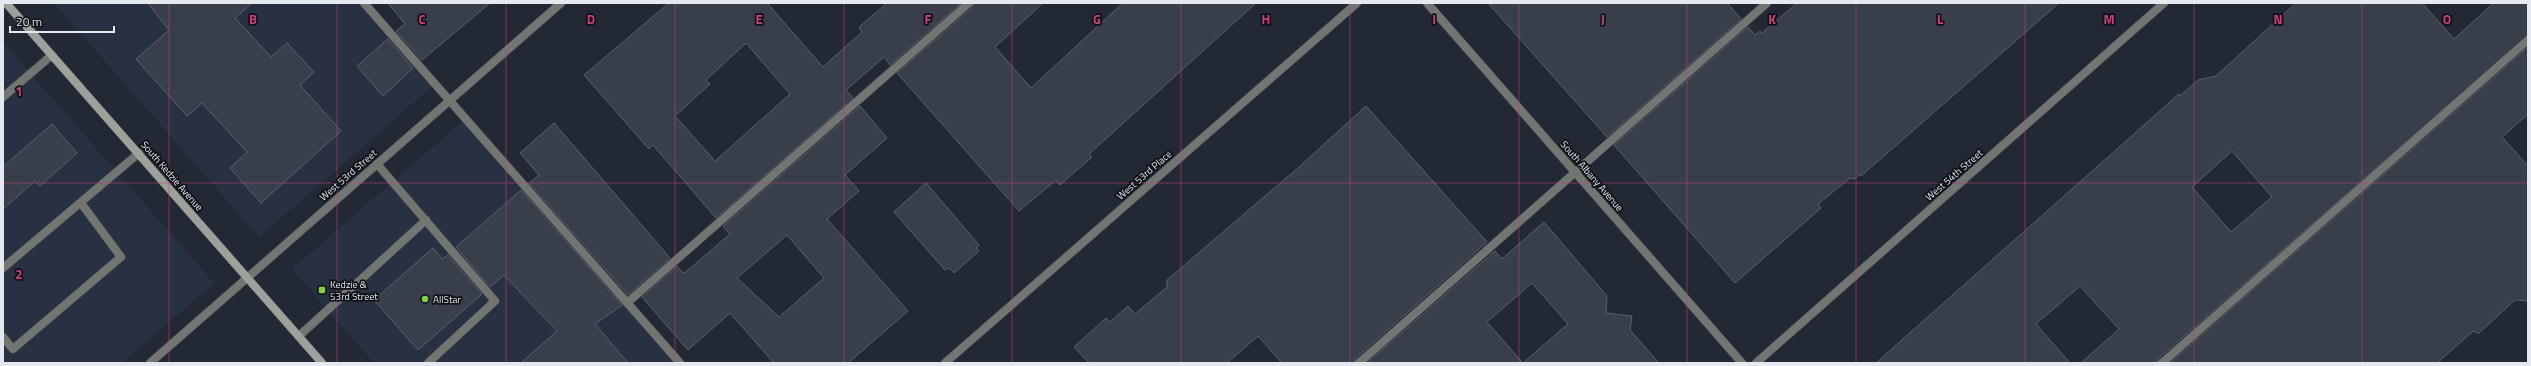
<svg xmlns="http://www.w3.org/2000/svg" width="2531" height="366" font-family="'Titillium Web',sans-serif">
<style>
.built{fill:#283142}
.building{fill:#383e4a;stroke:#5a616d;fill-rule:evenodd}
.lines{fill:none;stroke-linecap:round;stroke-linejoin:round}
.service-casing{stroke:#3e444e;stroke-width:9}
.minor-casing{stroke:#3e444e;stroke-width:9}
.secondary-casing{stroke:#3e444e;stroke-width:9}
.service{stroke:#727670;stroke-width:8}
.minor{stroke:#727670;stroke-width:8}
.secondary{stroke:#9ca299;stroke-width:8}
.grid{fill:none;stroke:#c94279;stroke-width:1;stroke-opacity:0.55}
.poi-dot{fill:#86cf4c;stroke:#0f1116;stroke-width:1.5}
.labels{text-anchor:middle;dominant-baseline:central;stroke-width:3.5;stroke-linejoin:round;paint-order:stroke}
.street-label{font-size:10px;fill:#e4e8ef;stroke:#0f1116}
.poi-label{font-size:10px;fill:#e4e8ef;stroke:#0f1116;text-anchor:start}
.grid-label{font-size:13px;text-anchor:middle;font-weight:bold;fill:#c94279;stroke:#0f1116;stroke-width:3.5;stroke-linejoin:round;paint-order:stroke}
</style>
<rect width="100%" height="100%" fill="#232934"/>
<g class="built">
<path d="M 54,3 L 364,3 L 435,84 L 259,237 Z"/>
<path d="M 3,42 L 214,283 L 122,363 L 3,363 Z"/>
<path d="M 465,119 L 680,363 L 374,363 L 292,269 Z"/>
</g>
<g class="building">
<path d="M 148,3 L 252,3 L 235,18 L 271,57 L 287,43 L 314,72 L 300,85 L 341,131 L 261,203 L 230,168 L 247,152 L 202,103 L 187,116 L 136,59 L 169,30 Z"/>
<path d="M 388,3 L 490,3 L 422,60 L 396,31 L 405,24 Z"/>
<path d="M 669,3 L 767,3 L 823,67 L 862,32 L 859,27 L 887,3 L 961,3 L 890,65 L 884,57 L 846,90 L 853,98 L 716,218 L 653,145 L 649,149 L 584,75 ZM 746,43 L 790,94 L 715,161 L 675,116 L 710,84 L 706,80 Z"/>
<path d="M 974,3 L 1043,3 L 995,47 L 1031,88 L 1123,3 L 1256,3 L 1089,154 L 1092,157 L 1060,185 L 1056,180 L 1019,211 L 897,73 L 973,7 Z"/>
<path d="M 1488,3 L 1727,3 L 1741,19 L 1607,137 Z"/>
<path d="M 1797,3 L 2059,3 L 1861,176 L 1860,174 L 1854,179 L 1850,178 L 1818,204 L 1821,208 L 1735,283 L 1614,145 L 1748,27 L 1755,35 L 1760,31 L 1762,33 Z"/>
<path d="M 2296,3 L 2422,3 L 2454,39 L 2494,3 L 2528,3 L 2528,35 L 2158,359 L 2157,363 L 2081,363 L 2119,329 L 2080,286 L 2036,324 L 2070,363 L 1876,363 L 2179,94 L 2180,96 L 2198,80 L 2216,76 ZM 2232,151 L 2272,197 L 2231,232 L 2192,187 Z"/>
<path d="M 388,39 L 413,68 L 383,96 L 357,66 Z"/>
<path d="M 2528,47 L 2528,114 L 2502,137 L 2528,166 L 2528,301 L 2515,300 L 2478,334 L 2476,331 L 2472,332 L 2437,363 L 2170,363 Z"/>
<path d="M 860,106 L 887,138 L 845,175 L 859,191 L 827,219 L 908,311 L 848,363 L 774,363 L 730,313 L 688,350 L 642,297 L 677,266 L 683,273 L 687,271 L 730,234 L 723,226 ZM 787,235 L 824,278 L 779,317 L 737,278 Z"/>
<path d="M 1366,106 L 1487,242 L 1355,359 L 1354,363 L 1282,363 L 1258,336 L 1227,363 L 1089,363 L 1074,347 L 1106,318 L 1110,322 L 1128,306 L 1135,314 L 1167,287 L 1167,280 L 1299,167 Z"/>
<path d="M 554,123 L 670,258 L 628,295 L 529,183 L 539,175 L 520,153 Z"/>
<path d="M 52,124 L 77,153 L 40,186 L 35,181 L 3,209 L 3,167 Z"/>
<path d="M 926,183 L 979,245 L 976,248 L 979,251 L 954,273 L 949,268 L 945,270 L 894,212 Z"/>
<path d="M 521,190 L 622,305 L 595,324 L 628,363 L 521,363 L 557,331 L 504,275 L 490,287 L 456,247 Z"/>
<path d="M 1544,222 L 1607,296 L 1606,313 L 1632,316 L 1630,330 L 1659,363 L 1367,363 L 1495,251 L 1502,259 ZM 1532,283 L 1568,324 L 1523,363 L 1487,322 Z"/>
<path d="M 433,248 L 442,259 L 448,255 L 482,294 L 418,350 L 374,300 Z"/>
</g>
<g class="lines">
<defs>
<g id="service">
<path d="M 364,3 L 680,363"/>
<path d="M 3,97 L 52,55"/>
<path d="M 377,164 L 495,301 L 428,363"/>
<path d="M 3,268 L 139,153"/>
<path d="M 627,303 L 969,3"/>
<path d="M 299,336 L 426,220"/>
<path d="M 3,337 L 13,349 L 121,257 L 81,203"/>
<path d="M 1359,363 L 1767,3"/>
<path d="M 2162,363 L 2528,40"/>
</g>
<g id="minor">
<path d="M 1427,3 L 1742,363"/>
<path d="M 150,363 L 561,3"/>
<path d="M 945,363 L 1357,3"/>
<path d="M 1756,363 L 2164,3"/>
</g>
<path id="secondary" d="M 6,3 L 322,363"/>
</defs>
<use href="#service" class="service-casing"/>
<use href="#minor" class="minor-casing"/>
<use href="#secondary" class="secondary-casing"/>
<use href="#service" class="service"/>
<use href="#minor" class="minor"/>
<use href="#secondary" class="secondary"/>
</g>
<path class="grid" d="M 169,3 L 169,363M 337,3 L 337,363M 506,3 L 506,363M 675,3 L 675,363M 844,3 L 844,363M 1012,3 L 1012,363M 1181,3 L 1181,363M 1350,3 L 1350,363M 1519,3 L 1519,363M 1687,3 L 1687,363M 1856,3 L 1856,363M 2025,3 L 2025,363M 2194,3 L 2194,363M 2362,3 L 2362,363M 3,183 L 2528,183"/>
<g class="poi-dot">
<rect x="318" y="286" width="8" height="8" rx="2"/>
<circle cx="425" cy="299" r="4"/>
</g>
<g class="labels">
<g class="street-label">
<text transform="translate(348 175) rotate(-41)">West 53rd Street</text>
<text transform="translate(1144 175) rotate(-41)">West 53rd Place</text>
<text transform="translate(1954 175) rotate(-41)">West 54th Street</text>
<text transform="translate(172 176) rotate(49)">South Kedzie Avenue</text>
<text transform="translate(1592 176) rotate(49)">South Albany Avenue</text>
</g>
<g class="poi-label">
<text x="330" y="284">Kedzie &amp;<tspan x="330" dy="12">53rd Street</tspan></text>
<text x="433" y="299">AllStar</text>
</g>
</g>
<g class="grid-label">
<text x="253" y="24">B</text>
<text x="422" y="24">C</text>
<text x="591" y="24">D</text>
<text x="759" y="24">E</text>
<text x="928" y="24">F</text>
<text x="1097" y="24">G</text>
<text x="1266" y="24">H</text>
<text x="1434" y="24">I</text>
<text x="1603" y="24">J</text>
<text x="1772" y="24">K</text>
<text x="1940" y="24">L</text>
<text x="2109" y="24">M</text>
<text x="2278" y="24">N</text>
<text x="2447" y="24">O</text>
<text x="19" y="96">1</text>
<text x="19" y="279">2</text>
</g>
<rect width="2531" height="366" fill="none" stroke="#e4e8ef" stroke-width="8"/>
<path d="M10 26v6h104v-6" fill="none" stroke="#e4e8ef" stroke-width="2"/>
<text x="16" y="26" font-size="12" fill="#e4e8ef" stroke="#0f1116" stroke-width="3" paint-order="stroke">20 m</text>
</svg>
